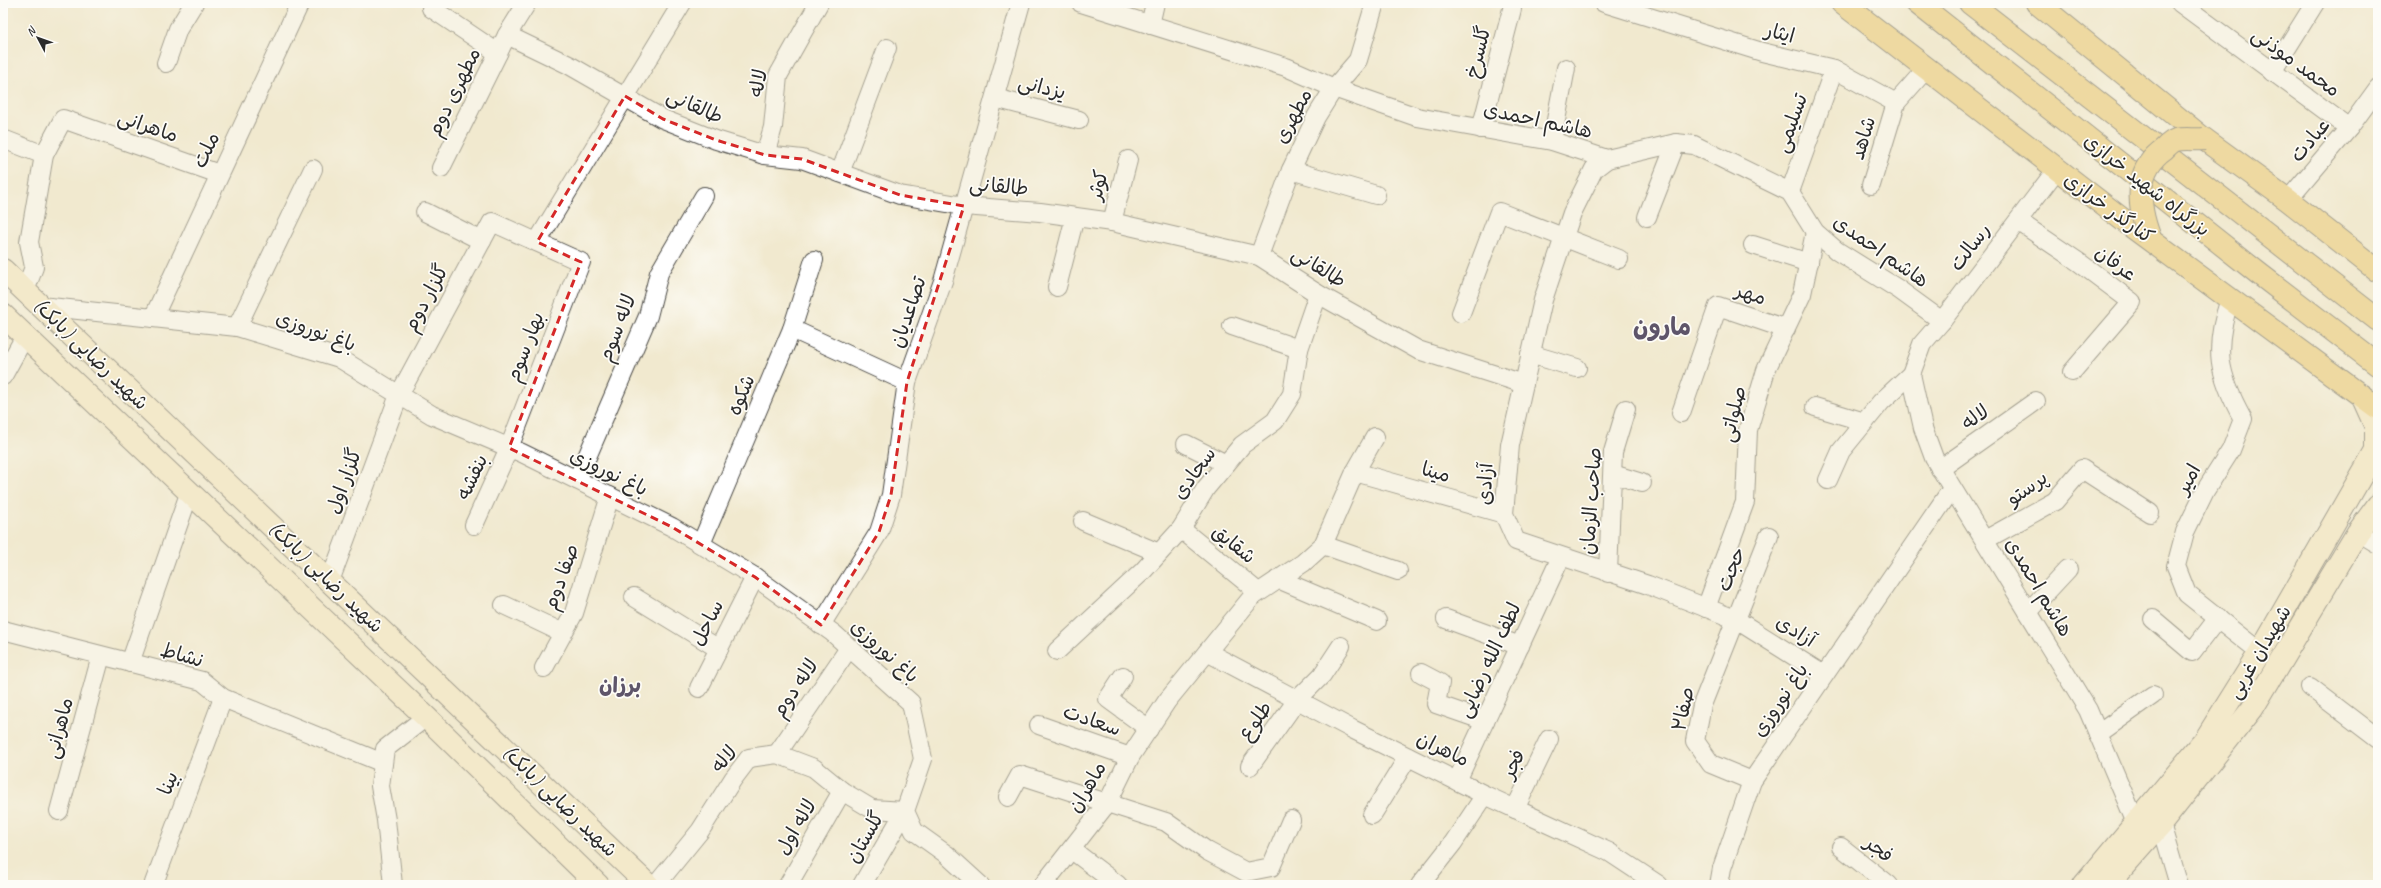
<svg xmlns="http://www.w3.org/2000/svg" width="2381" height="888" font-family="Caveat,'Playpen Sans Arabic',sans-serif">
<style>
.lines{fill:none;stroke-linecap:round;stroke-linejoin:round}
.minor-casing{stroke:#494844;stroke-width:20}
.secondary-casing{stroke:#494844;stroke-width:24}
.primary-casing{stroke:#494844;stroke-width:24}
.trunk-casing{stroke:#494844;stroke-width:24}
.minor{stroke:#fff;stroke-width:18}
.secondary{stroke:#f7e8c3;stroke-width:22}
.primary{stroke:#ebc669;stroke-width:22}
.trunk{stroke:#ebc669;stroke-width:22}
.primary-bridge-casing{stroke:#494844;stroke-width:24;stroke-linecap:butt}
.primary-bridge{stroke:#ebc669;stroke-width:22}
.marked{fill:none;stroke:#d62828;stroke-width:3;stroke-dasharray:8 5;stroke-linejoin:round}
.labels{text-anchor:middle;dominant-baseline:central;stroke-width:3.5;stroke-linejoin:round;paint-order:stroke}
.street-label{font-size:20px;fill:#2b2b2b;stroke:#fdfcf7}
.neighbourhood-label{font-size:21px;font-weight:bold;fill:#5e556a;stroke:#fdfcf7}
.district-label{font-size:24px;font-weight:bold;fill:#5e556a;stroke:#fdfcf7}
</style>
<rect width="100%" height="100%" fill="#fdfcf7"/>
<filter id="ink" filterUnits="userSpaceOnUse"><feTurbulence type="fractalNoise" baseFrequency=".025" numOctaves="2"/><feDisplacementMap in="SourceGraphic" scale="8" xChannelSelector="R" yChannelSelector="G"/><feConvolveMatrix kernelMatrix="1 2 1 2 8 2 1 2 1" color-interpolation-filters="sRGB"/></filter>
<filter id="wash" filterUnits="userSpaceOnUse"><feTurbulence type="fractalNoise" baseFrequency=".012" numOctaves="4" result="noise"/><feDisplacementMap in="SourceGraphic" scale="16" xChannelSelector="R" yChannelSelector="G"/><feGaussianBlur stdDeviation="0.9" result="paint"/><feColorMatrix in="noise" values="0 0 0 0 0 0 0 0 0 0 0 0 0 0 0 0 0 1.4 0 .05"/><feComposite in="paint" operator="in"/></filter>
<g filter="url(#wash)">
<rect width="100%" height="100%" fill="#f1e9cf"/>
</g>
<g filter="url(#ink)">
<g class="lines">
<defs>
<g id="minor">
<path d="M 1081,3 L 1286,67 L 1334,88 L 1417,117 L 1552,141 L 1607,159 L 1676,143 L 1694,145 L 1790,192 L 1815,232 L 1837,251 L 1898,289 L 1942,321"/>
<path d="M 1604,3 L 1762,52 L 1834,69 L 1896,103 L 1926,69"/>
<path d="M 2180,3 L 2349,128"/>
<path d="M 431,8 L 498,53"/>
<path d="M 1150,25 L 1155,3"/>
<path d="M 507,35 L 569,65 L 663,119 L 716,140 L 765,155 L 802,159 L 900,195 L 964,206 L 1040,212 L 1112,222 L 1259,256 L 1318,294 L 1418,350 L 1524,384"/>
<path d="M 166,63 L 178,29 L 194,3"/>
<path d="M 2272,72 L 2315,3"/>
<path d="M 995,98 L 1079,120"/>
<path d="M 1481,129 L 1512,9"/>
<path d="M 3,139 L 44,155"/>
<path d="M 1552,141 L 1566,68"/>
<path d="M 765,155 L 773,127 L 778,76 L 819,3"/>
<path d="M 1607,159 L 1594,169 L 1572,213 L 1543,300 L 1510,445 L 1504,514 L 1516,541 L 1648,585 L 1735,619 L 1824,675"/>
<path d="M 441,168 L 507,35 L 527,3"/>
<path d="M 1291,170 L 1376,195"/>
<path d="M 840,173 L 887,48"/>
<path d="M 1871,185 L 1896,103"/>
<path d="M 1790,192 L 1834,69"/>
<path d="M 2288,200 L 2349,128 L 2378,88"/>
<path d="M 425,212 L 482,241"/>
<path d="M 1647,217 L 1676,143"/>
<path d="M 2018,221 L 2080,263 L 2132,302 L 2072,372"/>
<path d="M 1112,222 L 1128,160"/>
<path d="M 537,242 L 682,3"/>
<path d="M 1753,245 L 1809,263"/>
<path d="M 1259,256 L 1291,170 L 1316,117 L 1334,88 L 1358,60 L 1375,3"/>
<path d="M 1057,287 L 1075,217"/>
<path d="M 25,291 L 34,267 L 29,242 L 44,155 L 63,119 L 219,174"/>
<path d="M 2230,299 C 2213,349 2218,374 2243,419 L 2231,450 L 2205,491 L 2185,532 L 2176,566 L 2187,594 L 2260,652"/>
<path d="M 41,306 L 237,327 L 339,358 L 432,415 L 522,453 L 672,527 L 755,577 L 833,633 L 911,703 L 923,759 L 905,811 L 914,831 L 946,854 L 980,885"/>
<path d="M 1461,313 L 1499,212 L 1619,259"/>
<path d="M 153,318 L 300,3"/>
<path d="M 1232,326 L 1299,349"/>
<path d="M 237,327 L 313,169"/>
<path d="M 792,329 L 907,382"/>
<path d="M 1530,354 L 1577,368"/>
<path d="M 1911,374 L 1923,428 L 1934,458 L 2088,710 L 2136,823"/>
<path d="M 3,376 L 25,336"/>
<path d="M 1815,407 L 1865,422"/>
<path d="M 1681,413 L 1718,306 L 1786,329"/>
<path d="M 1186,444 L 1226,464"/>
<path d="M 1940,469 L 2036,401"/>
<path d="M 1355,472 L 1504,514"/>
<path d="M 1613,474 L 1642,483"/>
<path d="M 577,480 L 648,316 L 659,273 L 704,196"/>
<path d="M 1828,480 L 1841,451 L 1881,402 L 1911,374 L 1922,344 L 1942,321 L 2057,169"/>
<path d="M 1083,521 L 1159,553"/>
<path d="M 1181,529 L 1258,592"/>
<path d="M 2358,532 L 2378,544"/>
<path d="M 1985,540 L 2055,501 L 2082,469 L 2150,513"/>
<path d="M 701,544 L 792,329 L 814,260"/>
<path d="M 1323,545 L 1398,571"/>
<path d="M 1608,573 L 1613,452 L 1626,409"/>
<path d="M 1278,579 L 1377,621"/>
<path d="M 330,581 L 399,395 L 492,222 L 581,262 L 509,448 L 474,525"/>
<path d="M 634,597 L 719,649"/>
<path d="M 504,605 L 563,633"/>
<path d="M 1706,608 L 1745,502 L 1748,430 L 1766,370 L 1802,294 L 1815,232"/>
<path d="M 2028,612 L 2068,569"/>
<path d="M 1446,619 L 1520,646"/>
<path d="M 2153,619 L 2192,652 L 2218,618"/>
<path d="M 821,625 L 879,532 L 891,495 L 907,382 L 943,281 L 1021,3"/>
<path d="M 3,630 L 202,681 L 223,698 L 383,763"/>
<path d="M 1057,651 L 1143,571 L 1181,529 L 1206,488 L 1242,445 L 1275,421 L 1292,394 L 1299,349 L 1318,294"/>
<path d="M 1207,652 L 1352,729 L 1485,795 L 1609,852 L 1659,885"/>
<path d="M 130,663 L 190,491"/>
<path d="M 544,668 L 574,613 L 610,496"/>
<path d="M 1421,673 L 1440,683 L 1436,704 L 1485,721"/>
<path d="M 1123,676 L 1108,699 L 1149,729"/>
<path d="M 2310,687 L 2378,739"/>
<path d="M 699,688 L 755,577"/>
<path d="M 1039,725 L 1130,757"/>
<path d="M 2098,734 L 2153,695"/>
<path d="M 777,754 L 849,648"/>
<path d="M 1250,766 L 1297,700 L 1322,675 L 1341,646"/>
<path d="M 1457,781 L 1561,557"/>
<path d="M 1752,781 L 1711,764 L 1695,741 L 1702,705 L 1769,536"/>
<path d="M 1008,797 L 1020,775 L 1166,822 L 1207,851 L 1246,872 L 1271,867 L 1291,820"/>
<path d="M 1515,809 L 1549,739"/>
<path d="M 59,811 L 101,656"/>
<path d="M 1372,815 L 1408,757"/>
<path d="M 2161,824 L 2179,885"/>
<path d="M 1841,847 L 1889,885"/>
<path d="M 1072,850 L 1118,885"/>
<path d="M 154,883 L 223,698"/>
<path d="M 393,885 L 386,820 L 380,786 L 385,749 L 426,717"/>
<path d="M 656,885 L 700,831 L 733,779 L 749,758 L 777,754 L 814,768 L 842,791 L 872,809 L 905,811 L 862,885"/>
<path d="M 788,885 L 842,791"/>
<path d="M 1043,885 L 1108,802 L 1130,757 L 1167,701 L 1252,597 L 1303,563 L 1323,545 L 1355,472 L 1375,437"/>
<path d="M 1420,885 L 1453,843 L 1485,795"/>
<path d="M 1719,885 L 1722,868 L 1752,781 L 1951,490"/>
</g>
<g id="secondary">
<path d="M 3,270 L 648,885"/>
<path d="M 3,315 L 426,717 L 598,885"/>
<path d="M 2084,885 L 2205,740 L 2260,652 L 2376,450 L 2376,427 L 2362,396"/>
<path d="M 2107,885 L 2161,824 L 2252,709 L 2358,532 L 2378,505"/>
</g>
<g id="primary">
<path d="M 1842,3 L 2131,226 L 2378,408"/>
<path d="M 2037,3 L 2204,139 L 2288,200 L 2378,271"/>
</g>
<g id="trunk">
<path d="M 1917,3 L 2258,273 L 2378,365"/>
<path d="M 1970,3 L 2378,320"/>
</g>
</defs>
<use href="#minor" class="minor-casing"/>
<use href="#secondary" class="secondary-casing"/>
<use href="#primary" class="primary-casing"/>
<use href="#trunk" class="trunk-casing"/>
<use href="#minor" class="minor"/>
<use href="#secondary" class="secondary"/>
<use href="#primary" class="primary"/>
<use href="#trunk" class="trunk"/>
<defs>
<path id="primary-bridge" d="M 2150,238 C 2138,207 2133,171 2164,149 C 2167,146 2172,141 2176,140 C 2185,138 2195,140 2204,139"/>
</defs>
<use href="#primary-bridge" class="primary-bridge-casing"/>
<use href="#primary-bridge" class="primary-bridge"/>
</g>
</g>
<path d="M0 0H2381V888H0ZM 625,96 L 663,119 L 716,140 L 765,155 L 802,159 L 900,195 L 964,206 L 907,382 L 891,495 L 879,532 L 821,625 L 755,577 L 672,527 L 509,448 L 581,262 L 537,242 Z" fill="#f1e9cf" fill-opacity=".55" fill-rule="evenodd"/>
<path class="marked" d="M 625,96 L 663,119 L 716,140 L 765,155 L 802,159 L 900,195 L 964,206 L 907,382 L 891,495 L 879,532 L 821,625 L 755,577 L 672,527 L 509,448 L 581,262 L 537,242 Z"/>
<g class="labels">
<g class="street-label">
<text transform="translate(1780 33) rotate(14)">ایثار</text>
<text transform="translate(1478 52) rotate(-76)">گلسرخ</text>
<text transform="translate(2296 62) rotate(36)">محمد موذنی</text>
<text transform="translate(758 83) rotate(-79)">لاله</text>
<text transform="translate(1042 87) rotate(14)">یزدانی</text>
<text transform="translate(454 92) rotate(-64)">مطهری دوم</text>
<text transform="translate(695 106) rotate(24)">طالقانی</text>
<text transform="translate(1293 116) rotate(-62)">مطهری</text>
<text transform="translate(1538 120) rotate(12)">هاشم احمدی</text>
<text transform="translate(1791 123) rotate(-70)">تسلیمی</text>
<text transform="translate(148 126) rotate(19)">ماهرانی</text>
<text transform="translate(1863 138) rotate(-73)">شاهد</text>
<text transform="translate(2310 140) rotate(-50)">عبادت</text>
<text transform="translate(206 150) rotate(-64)">ملت</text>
<text transform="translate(1098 185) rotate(-76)">کوثر</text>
<text transform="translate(2147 185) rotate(38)">بزرگراه شهید خرازی</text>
<text transform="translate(999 186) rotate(5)">طالقانی</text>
<text transform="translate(2109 208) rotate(36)">کنارگذر خرازی</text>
<text transform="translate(1970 247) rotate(-53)">رسالت</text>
<text transform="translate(1881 251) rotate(35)">هاشم احمدی</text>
<text transform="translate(2116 263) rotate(37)">عرفان</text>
<text transform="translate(1319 267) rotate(32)">طالقانی</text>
<text transform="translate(1751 294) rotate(18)">مهر</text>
<text transform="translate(426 298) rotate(-62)">گلزار دوم</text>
<text transform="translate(908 312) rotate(-71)">تصاعدیان</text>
<text transform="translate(617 328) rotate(-69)">لاله سوم</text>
<text transform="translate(316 331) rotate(20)">باغ نوروزی</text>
<text transform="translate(525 347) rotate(-69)">بهار سوم</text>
<text transform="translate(91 354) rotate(44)">شهید رضایی (بابک)</text>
<text transform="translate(741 395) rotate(-67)">شکوه</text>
<text transform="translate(1733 414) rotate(-77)">صلواتی</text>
<text transform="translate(1975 417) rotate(-35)">لاله</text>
<text transform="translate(609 472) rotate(26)">باغ نوروزی</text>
<text transform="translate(1436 472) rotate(16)">مینا</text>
<text transform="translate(1194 473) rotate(-54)">سجادی</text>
<text transform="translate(472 477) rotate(-65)">بنفشه</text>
<text transform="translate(2188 479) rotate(-61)">امیر</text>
<text transform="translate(344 481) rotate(-70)">گلزار اول</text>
<text transform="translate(1485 484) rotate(-87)">آزادی</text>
<text transform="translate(2027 488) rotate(-35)">پرستو</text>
<text transform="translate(1591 501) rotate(-86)">صاحب الزمان</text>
<text transform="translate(1234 544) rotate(39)">شقایق</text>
<text transform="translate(1731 569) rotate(-68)">حجت</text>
<text transform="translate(326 577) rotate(44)">شهید رضایی (بابک)</text>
<text transform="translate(561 577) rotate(-70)">صفا دوم</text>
<text transform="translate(2039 587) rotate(59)">هاشم احمدی</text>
<text transform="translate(707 623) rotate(-63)">ساحل</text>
<text transform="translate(1796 631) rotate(32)">آزادی</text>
<text transform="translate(885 651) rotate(42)">باغ نوروزی</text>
<text transform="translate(2259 652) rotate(-59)">شهیدان غربی</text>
<text transform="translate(182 655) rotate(16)">نشاط</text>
<text transform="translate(1489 660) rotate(-65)">لطف الله رضایی</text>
<text transform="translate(795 688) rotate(-56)">لاله دوم</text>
<text transform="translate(1780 700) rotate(-56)">باغ نوروزی</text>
<text transform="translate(1683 709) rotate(-78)">صفا۲</text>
<text transform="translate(1092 720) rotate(19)">سعادت</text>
<text transform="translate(1255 721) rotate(-55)">طلوع</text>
<text transform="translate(59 728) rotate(-75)">ماهرانی</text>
<text transform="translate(1443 749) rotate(26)">ماهران</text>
<text transform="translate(724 759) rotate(-48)">لاله</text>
<text transform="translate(1513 764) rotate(-64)">فجر</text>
<text transform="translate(168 783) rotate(-69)">بینا</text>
<text transform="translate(1087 787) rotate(-59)">ماهران</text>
<text transform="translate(560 801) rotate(44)">شهید رضایی (بابک)</text>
<text transform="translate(796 827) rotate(-60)">لاله اول</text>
<text transform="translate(865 837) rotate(-60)">گلستان</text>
<text transform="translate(1879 849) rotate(38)">فجر</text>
</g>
<g class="neighbourhood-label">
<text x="620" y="685">برزان</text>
</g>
<g class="district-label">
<text x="1662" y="327">مارون</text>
</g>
</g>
<rect width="2381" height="888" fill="none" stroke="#fdfcf7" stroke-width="16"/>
<g transform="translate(38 38) rotate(311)" stroke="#fdfcf7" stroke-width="3" paint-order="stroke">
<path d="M0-3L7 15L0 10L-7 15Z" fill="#2b2b2b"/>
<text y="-6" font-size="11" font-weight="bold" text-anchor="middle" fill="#2b2b2b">N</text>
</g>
</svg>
